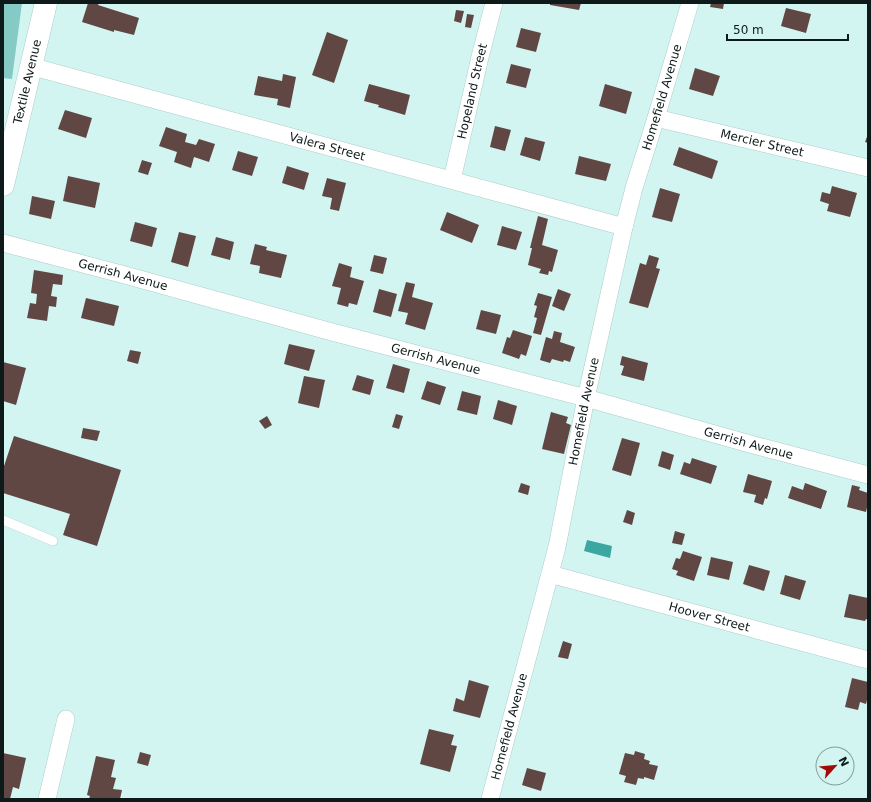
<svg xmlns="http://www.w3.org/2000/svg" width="871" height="802" font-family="'DejaVu Sans',sans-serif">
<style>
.green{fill:#86cac5}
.water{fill:#3ca7a1}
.building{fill:#604743}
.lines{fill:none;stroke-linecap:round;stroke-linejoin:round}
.service-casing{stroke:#accdca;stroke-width:10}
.minor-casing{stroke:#accdca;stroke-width:18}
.secondary-casing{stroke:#accdca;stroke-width:23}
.service{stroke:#fff;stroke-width:9}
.minor{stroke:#fff;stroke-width:17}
.secondary{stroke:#fff;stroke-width:22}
.labels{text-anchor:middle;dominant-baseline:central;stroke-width:4;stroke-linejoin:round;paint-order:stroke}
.street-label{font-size:12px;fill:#0d1a19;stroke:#d3f5f2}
</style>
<rect width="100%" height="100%" fill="#d3f5f2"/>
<path class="green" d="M 3,3 L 22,3 L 12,79 L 3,78 Z"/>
<path class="water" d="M 587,540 L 612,546 L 610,558 L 584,551 Z"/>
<g class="building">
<path d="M 88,3 L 99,3 L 98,5 L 139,18 L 134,35 L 114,30 L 114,32 L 82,22 Z"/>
<path d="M 550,3 L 581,3 L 579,10 L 550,5 Z"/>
<path d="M 711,3 L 724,3 L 723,9 L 710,7 Z"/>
<path d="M 786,8 L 811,14 L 806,33 L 781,26 Z"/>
<path d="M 456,10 L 464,11 L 461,23 L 454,21 Z"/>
<path d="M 467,14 L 474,15 L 471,28 L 465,27 Z"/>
<path d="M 521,28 L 541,33 L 536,52 L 516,47 Z"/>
<path d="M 327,32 L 348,40 L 334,83 L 312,75 Z"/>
<path d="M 511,64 L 531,69 L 526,88 L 506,83 Z"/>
<path d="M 695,68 L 720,76 L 713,96 L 689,89 Z"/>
<path d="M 283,74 L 296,77 L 290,108 L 277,105 L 278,99 L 254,95 L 258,76 L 282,81 Z"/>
<path d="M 369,84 L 410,95 L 405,115 L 378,107 L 379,105 L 364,101 Z"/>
<path d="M 605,84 L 632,92 L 626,114 L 599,106 Z"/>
<path d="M 65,110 L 92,118 L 86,138 L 58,129 Z"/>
<path d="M 495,126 L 511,130 L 505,151 L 490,147 Z"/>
<path d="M 166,127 L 187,134 L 185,142 L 196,145 L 199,139 L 215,144 L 209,162 L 194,157 L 191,168 L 174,162 L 177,152 L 159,146 Z"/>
<path d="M 868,134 L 868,143 L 865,142 Z"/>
<path d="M 525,137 L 545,142 L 540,161 L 520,155 Z"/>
<path d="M 679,147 L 718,161 L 712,179 L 673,165 Z"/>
<path d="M 238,151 L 258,157 L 252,176 L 232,170 Z"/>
<path d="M 579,156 L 611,164 L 606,181 L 575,174 Z"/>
<path d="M 142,160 L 152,163 L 148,175 L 138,172 Z"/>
<path d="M 287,166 L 309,173 L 304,190 L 282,183 Z"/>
<path d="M 68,176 L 100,183 L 95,208 L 63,201 Z"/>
<path d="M 327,178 L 346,183 L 339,211 L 330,209 L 332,198 L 322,196 Z"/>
<path d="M 832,186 L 857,193 L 850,217 L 827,211 L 829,204 L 820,201 L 822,192 L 830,194 Z"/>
<path d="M 660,188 L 680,194 L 672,222 L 652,217 Z"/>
<path d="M 32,196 L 55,201 L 51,219 L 29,214 Z"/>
<path d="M 447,212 L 479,225 L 472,243 L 440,230 Z"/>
<path d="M 538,216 L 548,219 L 542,245 L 558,250 L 552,272 L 549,271 L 548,275 L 539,273 L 541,269 L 528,265 L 532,248 L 530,248 Z"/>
<path d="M 135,222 L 157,228 L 152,247 L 130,241 Z"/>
<path d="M 502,226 L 522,232 L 516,250 L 497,245 Z"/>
<path d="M 179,232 L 196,236 L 188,267 L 171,262 Z"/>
<path d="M 216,237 L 234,242 L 230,260 L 211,255 Z"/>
<path d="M 255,244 L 267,247 L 266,250 L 287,255 L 281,278 L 259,273 L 260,266 L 250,264 Z"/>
<path d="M 374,255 L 387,258 L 383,274 L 370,271 Z"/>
<path d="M 649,255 L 659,258 L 656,268 L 660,269 L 648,308 L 629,303 L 640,263 L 646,265 Z"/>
<path d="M 339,263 L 352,267 L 350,277 L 364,281 L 357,305 L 349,303 L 348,307 L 337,304 L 341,288 L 332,286 Z"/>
<path d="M 34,270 L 63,275 L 62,285 L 53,284 L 51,296 L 57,297 L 56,307 L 49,306 L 47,321 L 27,318 L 30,303 L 36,304 L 37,294 L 31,293 Z"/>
<path d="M 406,282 L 415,284 L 412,297 L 433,303 L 425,330 L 405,324 L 408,313 L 398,311 Z"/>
<path d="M 379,289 L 397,294 L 391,317 L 373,312 Z"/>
<path d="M 558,289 L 571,294 L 564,311 L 552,306 Z"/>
<path d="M 538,293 L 552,297 L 541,335 L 533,333 L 537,318 L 534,317 L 537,306 L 534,305 Z"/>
<path d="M 86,298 L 119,306 L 114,326 L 81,318 Z"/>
<path d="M 481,310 L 501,315 L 496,334 L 476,329 Z"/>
<path d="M 513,330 L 532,336 L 526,356 L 521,354 L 519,359 L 502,353 L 507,337 L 510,338 Z"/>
<path d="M 554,331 L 562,333 L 560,342 L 575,347 L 570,362 L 564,360 L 563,362 L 552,359 L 550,363 L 540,360 L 546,337 L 552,339 Z"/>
<path d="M 289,344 L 315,350 L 309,371 L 284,364 Z"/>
<path d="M 130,350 L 141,352 L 138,364 L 127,361 Z"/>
<path d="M 622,356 L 648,363 L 644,381 L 621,375 L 624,366 L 620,365 Z"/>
<path d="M 3,362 L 26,368 L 16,405 L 3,401 Z"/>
<path d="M 393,364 L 410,369 L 404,393 L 386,388 Z"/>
<path d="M 357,375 L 374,380 L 370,395 L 352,390 Z"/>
<path d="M 304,376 L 325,380 L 319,408 L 298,403 Z"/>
<path d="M 427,381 L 446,387 L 440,405 L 421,399 Z"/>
<path d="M 462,391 L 481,396 L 477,415 L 457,410 Z"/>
<path d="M 498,400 L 517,406 L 512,425 L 493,419 Z"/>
<path d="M 551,412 L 568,417 L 566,423 L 571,425 L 564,454 L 542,449 Z"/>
<path d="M 396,414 L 403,416 L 399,429 L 392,427 Z"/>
<path d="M 267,416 L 272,425 L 265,429 L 259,421 Z"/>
<path d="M 83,428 L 100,431 L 97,441 L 81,438 Z"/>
<path d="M 14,436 L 121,470 L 97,546 L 63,535 L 70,514 L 3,493 L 3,469 Z"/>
<path d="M 622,438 L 640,443 L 631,476 L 612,470 Z"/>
<path d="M 662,451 L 674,455 L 670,470 L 658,466 Z"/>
<path d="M 692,458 L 717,466 L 711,484 L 680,474 L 684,462 L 690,464 Z"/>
<path d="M 748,474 L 772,481 L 767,499 L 765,498 L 763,505 L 754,502 L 756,495 L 743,492 Z"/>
<path d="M 521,483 L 530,486 L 528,495 L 518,492 Z"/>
<path d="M 805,483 L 827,491 L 821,509 L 788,498 L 792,486 L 803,490 Z"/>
<path d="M 852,485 L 860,487 L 859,490 L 868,493 L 868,503 L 866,512 L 847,507 Z"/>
<path d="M 627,510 L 635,513 L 632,525 L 623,522 Z"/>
<path d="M 675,531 L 685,534 L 682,545 L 672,543 Z"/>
<path d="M 683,551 L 702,557 L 694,581 L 676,575 L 678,571 L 672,569 L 676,558 L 680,559 Z"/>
<path d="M 711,557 L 733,562 L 729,580 L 707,575 Z"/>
<path d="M 749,565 L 770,571 L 764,591 L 743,584 Z"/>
<path d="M 785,575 L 806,581 L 800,600 L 780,594 Z"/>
<path d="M 849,594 L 868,598 L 868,620 L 866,619 L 865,621 L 844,617 Z"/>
<path d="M 563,641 L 572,644 L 568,659 L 558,657 Z"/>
<path d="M 852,678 L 868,682 L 868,696 L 866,704 L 860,702 L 858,710 L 845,707 Z"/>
<path d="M 469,680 L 489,686 L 480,718 L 453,711 L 456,698 L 464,701 Z"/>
<path d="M 429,729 L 454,735 L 451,745 L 457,746 L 450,772 L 420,764 Z"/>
<path d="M 635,751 L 645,754 L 644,759 L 650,761 L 649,764 L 658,766 L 654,780 L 644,777 L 644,779 L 638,778 L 636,785 L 624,782 L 626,776 L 619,774 L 625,753 L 634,755 Z"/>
<path d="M 140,752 L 151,755 L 148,766 L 137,763 Z"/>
<path d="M 3,753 L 26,758 L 19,789 L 13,787 L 10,799 L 3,799 Z"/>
<path d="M 96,756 L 115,760 L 111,777 L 116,778 L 113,789 L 122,790 L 120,799 L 89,799 L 90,796 L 87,795 Z"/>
<path d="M 527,768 L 546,773 L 541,791 L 522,785 Z"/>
</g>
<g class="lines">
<defs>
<path id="service" d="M 3,520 L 53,541"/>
<g id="minor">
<path id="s1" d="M 30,66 L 624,227"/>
<path id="s2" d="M 656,118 L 868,168"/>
<path id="s3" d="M 452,180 L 480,57 L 494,3"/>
<path id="s4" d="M 3,243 L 125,275 L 332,332 L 586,398 L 750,444 L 868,475"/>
<path id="s5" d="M 550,574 L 868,660"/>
<path d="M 47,799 L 66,719"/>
<path id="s6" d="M 490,799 L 557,547 L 586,398 L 624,227 L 634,188 L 656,118 L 690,3"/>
</g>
<g id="secondary">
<path id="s7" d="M 3,185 L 46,3"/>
</g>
</defs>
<use href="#service" class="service-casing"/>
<use href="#minor" class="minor-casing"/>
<use href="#secondary" class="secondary-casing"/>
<use href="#service" class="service"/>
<use href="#minor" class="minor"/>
<use href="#secondary" class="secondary"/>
</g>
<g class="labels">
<g class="street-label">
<text stroke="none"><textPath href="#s7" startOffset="106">Textile Avenue</textPath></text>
<text stroke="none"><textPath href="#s3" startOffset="91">Hopeland Street</textPath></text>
<text stroke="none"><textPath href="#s6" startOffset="723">Homefield Avenue</textPath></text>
<text stroke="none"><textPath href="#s2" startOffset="109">Mercier Street</textPath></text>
<text stroke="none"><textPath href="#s1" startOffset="308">Valera Street</textPath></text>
<text stroke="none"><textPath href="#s4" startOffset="124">Gerrish Avenue</textPath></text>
<text stroke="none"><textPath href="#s4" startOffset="448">Gerrish Avenue</textPath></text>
<text stroke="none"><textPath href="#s6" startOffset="399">Homefield Avenue</textPath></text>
<text stroke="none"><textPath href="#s4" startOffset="772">Gerrish Avenue</textPath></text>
<text stroke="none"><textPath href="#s5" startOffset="165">Hoover Street</textPath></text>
<text stroke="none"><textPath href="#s6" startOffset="75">Homefield Avenue</textPath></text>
</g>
</g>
<rect width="871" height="802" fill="none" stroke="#0d1a19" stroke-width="8"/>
<g transform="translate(835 766) rotate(63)"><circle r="19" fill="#d3f5f2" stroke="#849d9b"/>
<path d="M0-3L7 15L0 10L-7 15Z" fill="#a30c06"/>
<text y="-6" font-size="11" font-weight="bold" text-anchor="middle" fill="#0d1a19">N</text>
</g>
<path d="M727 34v6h121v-6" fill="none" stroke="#0d1a19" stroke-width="2"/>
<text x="733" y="34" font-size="12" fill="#0d1a19" stroke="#d3f5f2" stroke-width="3" paint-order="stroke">50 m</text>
</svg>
